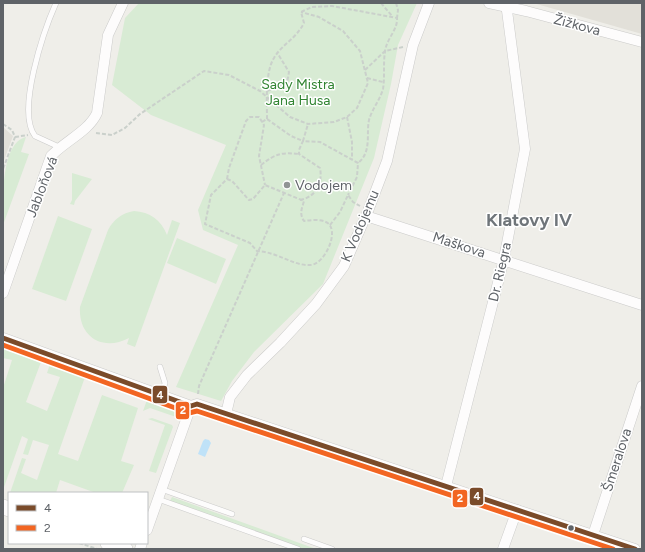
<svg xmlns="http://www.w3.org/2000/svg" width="645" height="552" font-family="Figtree,sans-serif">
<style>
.education{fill:#e2e0d9}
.green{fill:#d8ebd4}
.water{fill:#bfe2f8}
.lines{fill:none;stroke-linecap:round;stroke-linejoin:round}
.service-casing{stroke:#cbcbca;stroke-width:6}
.minor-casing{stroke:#cbcbca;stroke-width:11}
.secondary-casing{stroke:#cccccb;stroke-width:16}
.path{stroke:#cad0cb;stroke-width:2;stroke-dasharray:4 2;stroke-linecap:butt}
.service{stroke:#fdfcfc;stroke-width:5}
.minor{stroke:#fdfcfc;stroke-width:10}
.secondary{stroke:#fdfcfc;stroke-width:15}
.bus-1-casing{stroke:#fff;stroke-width:8}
.bus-2-casing{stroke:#fff;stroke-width:8}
.bus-1{stroke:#7a4b2a;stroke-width:5}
.bus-2{stroke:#f26522;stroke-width:5}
.poi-dot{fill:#919495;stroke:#fff;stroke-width:1.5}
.bus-dot{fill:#5f6368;stroke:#fff;stroke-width:1.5}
.labels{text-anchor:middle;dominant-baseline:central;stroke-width:3;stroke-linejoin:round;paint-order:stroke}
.street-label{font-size:14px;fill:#5f6368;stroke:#fff}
.park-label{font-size:14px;fill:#318432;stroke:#fff}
.poi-label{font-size:14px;fill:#5f6368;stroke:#fff;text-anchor:start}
.district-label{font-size:18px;font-weight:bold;fill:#6f757a;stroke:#fff}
.line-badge{stroke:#fff;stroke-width:1.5}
.badge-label{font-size:11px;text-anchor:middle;font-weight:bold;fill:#fff}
</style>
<rect width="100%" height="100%" fill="#efeee9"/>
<g class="education">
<path d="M 533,3 L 642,3 L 642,34 Z"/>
<path d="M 3,127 L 13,136 L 3,163 Z"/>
</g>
<g class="green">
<path d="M 139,3 L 417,3 L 398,45 L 391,84 L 374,158 L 323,284 L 254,352 L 232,381 L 221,401 L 176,387 L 238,245 L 203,230 L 198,210 L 226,145 L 151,115 L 112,85 L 125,18 Z"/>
<path d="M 26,137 L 21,152 L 29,154 L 3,225 C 3,203 0,143 26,137 Z"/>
<path d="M 72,173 L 92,179 L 75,201 L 74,205 L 70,204 L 72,200 Z"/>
<path d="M 134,211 C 150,212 161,220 167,235 L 172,220 L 180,223 L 135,347 L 127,344 L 129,338 C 103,352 78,337 80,307 L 108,230 C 114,219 122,213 134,211 Z"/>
<path d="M 58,216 L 92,229 L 66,301 L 32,289 Z"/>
<path d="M 177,238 L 226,259 L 216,284 L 167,263 Z"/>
<path d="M 3,349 L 41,362 L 26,402 L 47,411 L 60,377 L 47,373 L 50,364 L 85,377 L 58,454 L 78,461 L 102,395 L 138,408 L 121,461 L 134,465 L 122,493 L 96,493 L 60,480 L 56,493 L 10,493 L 22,458 L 26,459 L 21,473 L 37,480 L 49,445 L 33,440 L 28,455 L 23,454 L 28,439 L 22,436 L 3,490 L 3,388 L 12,360 L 3,358 Z"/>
<path d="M 147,400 L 178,411 L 176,417 L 150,408 L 143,411 Z"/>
<path d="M 152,418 L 172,425 L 173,427 L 156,473 L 149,471 L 165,425 L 148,419 Z"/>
<path d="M 172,497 L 316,549 L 304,549 L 170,501 Z"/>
</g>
<path class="water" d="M 205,439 L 209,440 L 211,443 L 205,457 L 198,454 L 203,441 Z"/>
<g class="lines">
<defs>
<g id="service">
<path d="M 56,3 C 44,30 16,111 35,136 L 59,147"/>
<path d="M 160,367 L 165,383 L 162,396"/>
<path d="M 161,489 L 232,514"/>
<path d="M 158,499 L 298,549"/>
<path d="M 304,539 L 332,549"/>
</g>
<g id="minor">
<path d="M 489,3 L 526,11 L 642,42"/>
<path d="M 366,216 L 642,305"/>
<path d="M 3,293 L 51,156 C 65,141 89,131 97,113 L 108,35 L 123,3"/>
<path d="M 3,338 L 191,406 L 197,404 L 635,549"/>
<path d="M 226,414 L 230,397 L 247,375 L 280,343 L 316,304 L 344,266 L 368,211 L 387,161 L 413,45 L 429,3"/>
<path d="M 446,486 L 504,259 L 525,149 L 506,3"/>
<path d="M 147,530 L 191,406"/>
<path d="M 593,535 L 642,386"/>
<path d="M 140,549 L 142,543"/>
<path d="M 503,549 L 517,510"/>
</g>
<g id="secondary">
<path d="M 3,507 L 9,509"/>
<path d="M 108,543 L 125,549"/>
</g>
</defs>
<use href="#service" class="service-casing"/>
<use href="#minor" class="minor-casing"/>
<use href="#secondary" class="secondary-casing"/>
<g class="path">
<path d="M 381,3 L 392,16"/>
<path d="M 396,3 L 398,10 L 397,18"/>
<path d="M 365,70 L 385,51 L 403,47"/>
<path d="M 367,78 L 383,82"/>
<path d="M 267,91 L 287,83 L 289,72 L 278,54"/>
<path d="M 347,117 L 352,142 L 352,159"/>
<path d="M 267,119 C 267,102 265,72 274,58 C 282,44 295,40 304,23 L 301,12 L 312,7 L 332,6 L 397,18 C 398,30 386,39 385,52 C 383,64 385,77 383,89 C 380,100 372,109 369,120 C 366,134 372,152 358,163"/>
<path d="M 262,122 L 267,119 L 291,136 L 303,141 L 308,124"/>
<path d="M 3,124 L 12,130 L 15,137 L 3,169"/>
<path d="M 96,133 L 112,135 L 125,128 L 140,114 L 204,71 L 229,75 L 260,91 L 290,117 L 308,124 L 334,122 L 347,117 L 357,108 L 368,83 L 360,51 L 343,31 L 319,17 L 301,12"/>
<path d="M 15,137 L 28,135"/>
<path d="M 261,165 C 275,154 281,152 299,154"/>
<path d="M 227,179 L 232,181 L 249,200 L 253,199 L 265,185 L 304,201 C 302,208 299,214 304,221 C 311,220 320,219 326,222 C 341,229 325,265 310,265 C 293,266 278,252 257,251 L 250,243 L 205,224 L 211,195 Z"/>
<path d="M 227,179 L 229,168 L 246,121 L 250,117 L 259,117 L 264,125 L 259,156 L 265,185"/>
<path d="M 300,200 C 316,197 323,183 320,168 L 299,154 L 299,150 L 303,141 L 320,142 L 358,163 L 357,177 L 348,195"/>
<path d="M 330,225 L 340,212 L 348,195 L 353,202 L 360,206"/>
<path d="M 198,394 L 199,386 L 284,193"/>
<path d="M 79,543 L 97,549"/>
</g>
<use href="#service" class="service"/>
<use href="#minor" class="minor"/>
<use href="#secondary" class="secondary"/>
<defs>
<path id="bus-1" d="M 3,338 L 191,406 L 197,404 L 635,549"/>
<path id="bus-2" d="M 3,345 L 189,413 L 197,411 L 613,549"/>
</defs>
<use href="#bus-1" class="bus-1-casing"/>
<use href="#bus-2" class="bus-2-casing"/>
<use href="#bus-1" class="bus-1"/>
<use href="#bus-2" class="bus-2"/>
</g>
<circle class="poi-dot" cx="287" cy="185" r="4"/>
<circle class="bus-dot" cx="571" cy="528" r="3.5"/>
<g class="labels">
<g class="street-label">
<text transform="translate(577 25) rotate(15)">Žižkova</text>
<text transform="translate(42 187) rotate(-69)">Jabloňová</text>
<text transform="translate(360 226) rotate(-67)">K Vodojemu</text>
<text transform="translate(459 245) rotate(18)">Maškova</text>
<text transform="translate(500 272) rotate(-77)">Dr. Riegra</text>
<text transform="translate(617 460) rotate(-72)">Šmeralova</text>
</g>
<g class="park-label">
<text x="298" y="84">Sady Mistra<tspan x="298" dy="16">Jana Husa</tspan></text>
</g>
<g class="poi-label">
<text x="295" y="185">Vodojem</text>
</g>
<g class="district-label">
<text x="529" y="220">Klatovy IV</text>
</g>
</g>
<g class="line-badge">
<rect x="152" y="385" width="16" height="19" rx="4" fill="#7a4b2a"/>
<rect x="175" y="401" width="15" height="19" rx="4" fill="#f26522"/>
<rect x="469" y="487" width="15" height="19" rx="4" fill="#7a4b2a"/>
<rect x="452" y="489" width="16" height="19" rx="4" fill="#f26522"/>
</g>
<g class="badge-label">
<text x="160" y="399">4</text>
<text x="183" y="414">2</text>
<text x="477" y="500">4</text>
<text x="460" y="502">2</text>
</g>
<rect width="645" height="552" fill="none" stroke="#5f6368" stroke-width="8"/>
<rect x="8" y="492" width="140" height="52" fill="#ffffff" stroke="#bfc1c3"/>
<rect x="16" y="505" width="20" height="6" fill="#7a4b2a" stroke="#bfc1c3"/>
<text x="44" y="512" font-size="12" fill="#5f6368">4</text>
<rect x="16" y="525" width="20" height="6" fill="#f26522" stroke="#bfc1c3"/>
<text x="44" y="532" font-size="12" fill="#5f6368">2</text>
</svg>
